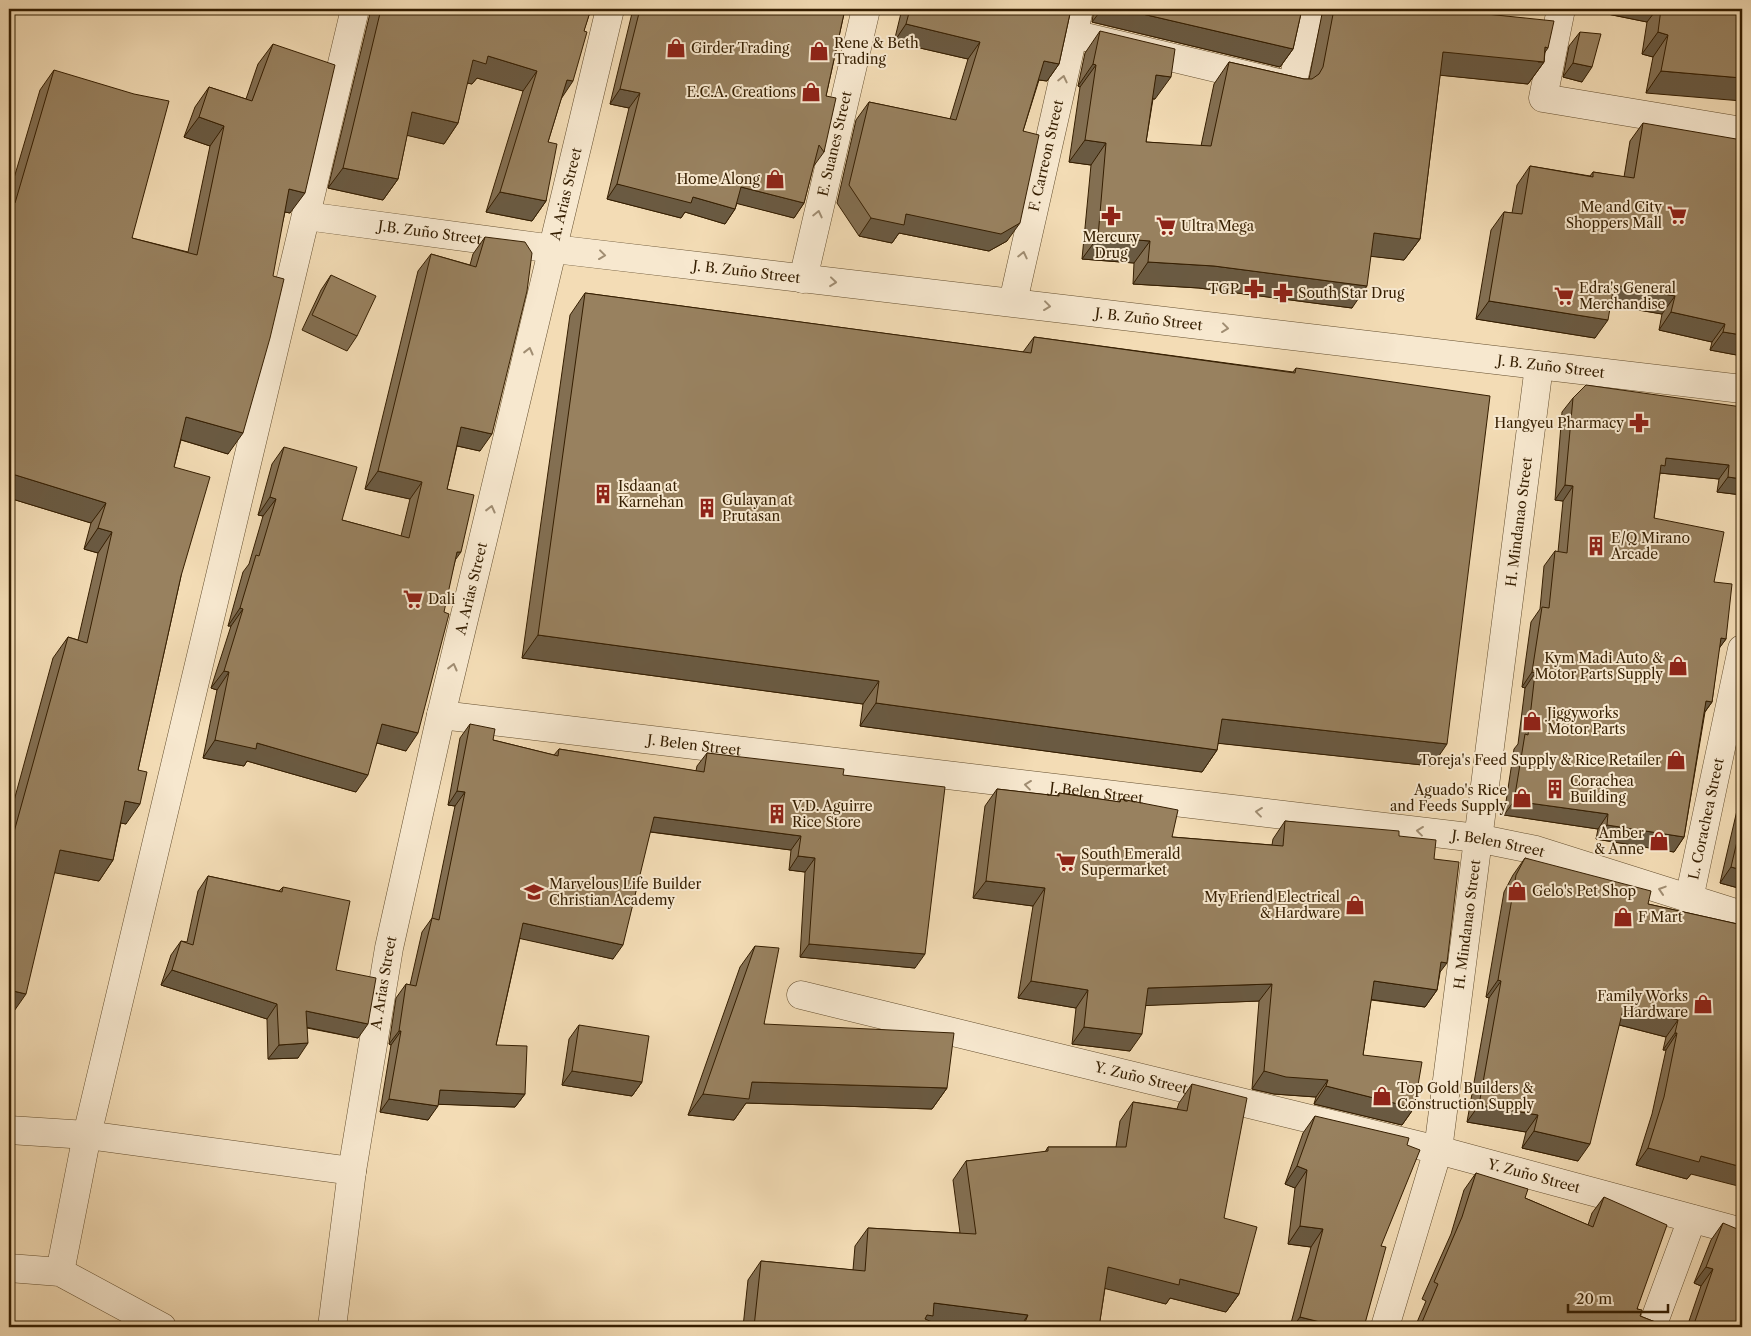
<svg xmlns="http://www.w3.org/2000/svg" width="1751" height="1336" font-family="'Libre Caslon Text',serif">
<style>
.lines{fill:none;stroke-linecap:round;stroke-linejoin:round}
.minor-casing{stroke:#644e2e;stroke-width:29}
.minor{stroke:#f7e8cf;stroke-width:28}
.wall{fill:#836f52;stroke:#351e01}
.shaded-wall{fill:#6a5a42;stroke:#351e01}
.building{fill:#98815f;stroke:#351e01}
.oneway{stroke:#a08d72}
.labels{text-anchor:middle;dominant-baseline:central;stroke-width:4;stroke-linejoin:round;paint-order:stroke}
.poi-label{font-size:14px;fill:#351e01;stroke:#f7e8cf;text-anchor:start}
.street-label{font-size:14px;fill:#351e01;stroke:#f7e8cf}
</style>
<rect width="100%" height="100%" fill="#f3dcb5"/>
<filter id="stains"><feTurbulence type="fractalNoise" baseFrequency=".004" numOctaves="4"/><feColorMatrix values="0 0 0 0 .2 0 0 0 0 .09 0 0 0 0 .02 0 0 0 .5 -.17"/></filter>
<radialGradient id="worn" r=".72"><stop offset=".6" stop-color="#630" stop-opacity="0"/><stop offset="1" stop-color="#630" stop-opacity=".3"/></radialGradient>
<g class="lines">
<defs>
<g id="minor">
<path d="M 1561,9 L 1543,98 L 1742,131"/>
<path d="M 1073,34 L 1292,86 L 1309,9"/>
<path id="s1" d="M 306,216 L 554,249 L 1742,389"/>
<path id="s2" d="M 803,279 L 866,9"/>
<path id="s3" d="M 1013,302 L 1079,9"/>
<path id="s4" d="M 441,715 L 1477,838 L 1536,850 L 1742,915"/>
<path id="s5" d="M 1689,899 L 1742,649"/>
<path id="s6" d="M 801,995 L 1438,1150 L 1742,1232"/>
<path d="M 9,1130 L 87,1135 L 352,1171"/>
<path d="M 9,1268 L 60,1272 L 162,1327"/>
<path d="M 60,1272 L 87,1135 L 355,9"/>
<path id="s7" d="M 332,1327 L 352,1171 L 389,948 L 441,715 L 610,9"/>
<path id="s8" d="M 1385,1327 L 1438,1150 L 1539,366"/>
<path d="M 1652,1327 L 1692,1219"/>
</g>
</defs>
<use href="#minor" class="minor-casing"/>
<use href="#minor" class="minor"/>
</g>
<g class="wall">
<path d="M 371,9 L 591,9 L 561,99 L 548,142 L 546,201 L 532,221 L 486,212 L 523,91 L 477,78 L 472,84 L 467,83 L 458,123 L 444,144 L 407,135 L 398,179 L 383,200 L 328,188 Z"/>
<path d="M 633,9 L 845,9 L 826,96 L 824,152 L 813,167 L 804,203 L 794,218 L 737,203 L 735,209 L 725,224 L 685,212 L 681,218 L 607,199 L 629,108 L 610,104 Z"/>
<path d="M 902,9 L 1071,9 L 1059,64 L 1047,81 L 1039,80 L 1023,131 L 1007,241 L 989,251 L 899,233 L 892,243 L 859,236 L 837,203 L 856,120 L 869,102 L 950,119 L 968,59 L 894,42 Z"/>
<path d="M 1094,9 L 1302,9 L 1293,49 L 1280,67 L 1092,22 Z"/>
<path d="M 1323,9 L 1438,9 L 1545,52 L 1544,62 L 1528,84 L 1440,75 L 1420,239 L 1404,260 L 1371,256 L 1352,308 L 1199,288 L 1133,284 L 1134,263 L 1082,259 L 1091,165 L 1069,162 L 1080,87 L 1078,86 L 1085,53 L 1100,31 L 1155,99 L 1153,99 L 1146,142 L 1201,146 L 1214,84 L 1229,62 L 1304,79 L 1309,79 Z"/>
<path d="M 1583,9 L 1742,9 L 1646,93 L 1653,57 L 1642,54 L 1647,22 Z"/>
<path d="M 1580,32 L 1582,82 L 1563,77 L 1569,46 Z"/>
<path d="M 273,44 L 290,213 L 285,212 L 228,454 L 181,440 L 174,467 L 181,576 L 126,824 L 121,823 L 113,860 L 99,881 L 54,872 L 12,1014 L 9,1013 L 9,819 L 53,658 L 68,637 L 78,640 L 98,553 L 84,549 L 91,523 L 9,498 L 9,195 L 40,90 L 54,70 L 132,238 L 188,252 L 210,146 L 184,137 L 195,107 L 209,87 L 246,99 L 258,64 Z"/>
<path d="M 1643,123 L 1742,356 L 1710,350 L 1712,342 L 1659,330 L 1662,314 L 1611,305 L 1595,338 L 1476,319 L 1491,230 L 1504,212 L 1512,213 L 1517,185 L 1530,166 L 1590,176 L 1593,172 L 1624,177 L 1630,141 Z"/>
<path d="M 485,237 L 480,451 L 457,446 L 447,489 L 455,561 L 406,751 L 377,743 L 356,792 L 247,761 L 244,766 L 203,758 L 217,690 L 211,688 L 231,626 L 228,626 L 243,572 L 249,564 L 263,516 L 258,515 L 272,464 L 284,447 L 342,520 L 401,536 L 410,499 L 365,489 L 418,271 L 431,254 L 470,265 L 473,254 Z"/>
<path d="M 331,275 L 357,336 L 347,351 L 302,330 L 321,290 Z"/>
<path d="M 585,293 L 1023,352 L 1034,337 L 1293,372 L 1296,368 L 1432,766 L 1218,743 L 1217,750 L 1202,772 L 860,726 L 863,704 L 522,658 L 570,315 Z"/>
<path d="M 1573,398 L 1742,407 L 1742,495 L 1717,492 L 1719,479 L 1660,473 L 1654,518 L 1714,582 L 1726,639 L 1719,648 L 1712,702 L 1705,712 L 1684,837 L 1674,852 L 1596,839 L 1598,829 L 1504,815 L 1514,749 L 1518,744 L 1525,688 L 1522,687 L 1531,622 L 1540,609 L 1544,566 L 1555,551 L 1558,552 L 1563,501 L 1555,500 L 1562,412 Z"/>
<path d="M 470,724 L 493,740 L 554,755 L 559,749 L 696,771 L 697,766 L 707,753 L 843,775 L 915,968 L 800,957 L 805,872 L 789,870 L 791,850 L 650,832 L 613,959 L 520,938 L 496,1045 L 525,1094 L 515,1107 L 438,1104 L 428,1120 L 380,1112 L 391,1045 L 389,1044 L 396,998 L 406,984 L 410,985 L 422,932 L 432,918 L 455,806 L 448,805 L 460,738 Z"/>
<path d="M 997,789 L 1057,796 L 1059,793 L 1119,802 L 1121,799 L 1172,837 L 1272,845 L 1273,839 L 1285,821 L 1399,836 L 1434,859 L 1440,973 L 1437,990 L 1425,1007 L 1371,1000 L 1363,1055 L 1414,1108 L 1402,1125 L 1314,1104 L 1316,1097 L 1274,1094 L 1252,1089 L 1259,1001 L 1146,1005 L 1130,1051 L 1072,1044 L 1076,1008 L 1018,998 L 1033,906 L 973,898 L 985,806 Z"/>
<path d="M 1742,789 L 1742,889 L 1720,883 Z"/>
<path d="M 1525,858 L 1648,904 L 1742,925 L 1691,1174 L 1687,1179 L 1636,1165 L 1652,1114 L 1666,1050 L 1663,1050 L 1666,1037 L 1619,1025 L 1578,1161 L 1522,1148 L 1526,1132 L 1467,1122 L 1489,998 L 1486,997 L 1504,892 L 1513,875 Z"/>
<path d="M 208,876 L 279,891 L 283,887 L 336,970 L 358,1038 L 307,1028 L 298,1058 L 268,1059 L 267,1019 L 161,985 L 171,955 L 181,941 L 187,942 L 198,891 Z"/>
<path d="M 755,946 L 764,1024 L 947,1088 L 932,1109 L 746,1103 L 734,1120 L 688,1115 L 740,967 Z"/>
<path d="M 579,1025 L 642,1082 L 632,1096 L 562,1085 L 569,1039 Z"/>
<path d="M 1192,1084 L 1224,1218 L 1239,1294 L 1226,1312 L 1170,1298 L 1166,1304 L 1105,1288 L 1099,1327 L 965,1327 L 932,1323 L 932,1327 L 743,1327 L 748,1280 L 761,1261 L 853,1270 L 855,1246 L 868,1228 L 960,1233 L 953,1180 L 966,1161 L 1045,1152 L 1048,1147 L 1116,1147 L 1120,1121 L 1133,1102 L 1177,1109 L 1179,1103 Z"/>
<path d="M 1315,1116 L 1381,1246 L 1364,1327 L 1290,1327 L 1311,1247 L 1288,1244 L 1295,1188 L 1285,1184 L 1303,1133 Z"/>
<path d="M 1476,1173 L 1525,1198 L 1588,1225 L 1592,1213 L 1604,1197 L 1640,1316 L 1668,1327 L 1415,1327 L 1426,1301 L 1422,1299 L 1451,1234 L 1464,1190 Z"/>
<path d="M 1723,1223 L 1742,1327 L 1687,1327 L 1701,1286 L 1694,1283 L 1711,1240 Z"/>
</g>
<g class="shaded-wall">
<path d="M 1102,9 L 1121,9 L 1293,49 L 1280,67 L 1092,22 Z"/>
<path d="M 1583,9 L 1657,9 L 1647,22 Z"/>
<path d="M 906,24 L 980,42 L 968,59 L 894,42 Z"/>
<path d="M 1658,32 L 1668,35 L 1653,57 L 1642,54 Z"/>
<path d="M 1545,47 L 1548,48 L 1538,62 L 1544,62 L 1528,84 L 1428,74 L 1443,52 Z"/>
<path d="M 488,56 L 537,71 L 523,91 L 477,78 L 472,84 L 458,81 L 473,60 Z"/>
<path d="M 1044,61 L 1059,64 L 1047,81 L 1032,79 Z"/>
<path d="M 1573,63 L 1592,67 L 1582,82 L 1563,77 Z"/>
<path d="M 1093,64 L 1096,65 L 1080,87 L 1078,86 Z"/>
<path d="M 1661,71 L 1742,78 L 1742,101 L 1646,93 Z"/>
<path d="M 1156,75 L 1171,77 L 1155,99 L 1141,97 Z"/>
<path d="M 567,80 L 573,81 L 559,102 Z"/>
<path d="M 620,89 L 640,93 L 629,108 L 610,104 Z"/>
<path d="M 412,112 L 458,123 L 444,144 L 397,133 Z"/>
<path d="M 199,117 L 224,126 L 210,146 L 184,137 Z"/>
<path d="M 1085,140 L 1106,143 L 1091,165 L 1069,162 Z"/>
<path d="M 343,168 L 398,179 L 383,200 L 328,188 Z"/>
<path d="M 617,184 L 693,197 L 735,209 L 725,224 L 685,212 L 681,218 L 607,199 Z"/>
<path d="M 741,187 L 804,203 L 794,218 L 731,202 Z"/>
<path d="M 289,189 L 305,193 L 290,213 L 275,210 Z"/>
<path d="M 500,192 L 546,201 L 532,221 L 486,212 Z"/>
<path d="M 906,214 L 1020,223 L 1007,241 L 989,251 L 899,233 L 892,243 L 859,236 L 871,218 Z"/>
<path d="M 1374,233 L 1420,239 L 1404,260 L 1359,255 Z"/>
<path d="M 1098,237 L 1150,241 L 1134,263 L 1082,259 Z"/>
<path d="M 1148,262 L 1214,266 L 1367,286 L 1352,308 L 1199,288 L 1133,284 Z"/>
<path d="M 1614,285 L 1675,296 L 1662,314 L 1601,304 Z"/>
<path d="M 1489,301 L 1608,320 L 1595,338 L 1476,319 Z"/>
<path d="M 1671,312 L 1725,324 L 1712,342 L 1659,330 Z"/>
<path d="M 1723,332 L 1742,335 L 1742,356 L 1710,350 Z"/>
<path d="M 186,417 L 243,433 L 228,454 L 172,437 Z"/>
<path d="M 461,427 L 492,434 L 480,451 L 449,444 Z"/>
<path d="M 1666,458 L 1729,465 L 1719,479 L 1660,473 L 1650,480 Z"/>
<path d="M 378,471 L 422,482 L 410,499 L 365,489 Z"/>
<path d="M 9,473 L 106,503 L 91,523 L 9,498 Z"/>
<path d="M 1728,477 L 1742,479 L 1742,495 L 1717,492 Z"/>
<path d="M 1565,485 L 1573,486 L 1563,501 L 1555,500 Z"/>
<path d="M 270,497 L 276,499 L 263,516 L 258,515 Z"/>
<path d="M 98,528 L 112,532 L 98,553 L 84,549 Z"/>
<path d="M 457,552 L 461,552 L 448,570 Z"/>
<path d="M 240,608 L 243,609 L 231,626 L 228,626 Z"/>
<path d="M 538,635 L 879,681 L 863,704 L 522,658 Z"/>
<path d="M 1721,638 L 1726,639 L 1715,654 Z"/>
<path d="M 224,671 L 229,672 L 217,690 L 211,688 Z"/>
<path d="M 1532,672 L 1535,673 L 1525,688 L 1522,687 Z"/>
<path d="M 1706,701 L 1712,702 L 1701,717 Z"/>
<path d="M 876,703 L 1217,750 L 1202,772 L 860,726 Z"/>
<path d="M 1222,719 L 1447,744 L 1432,766 L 1206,742 Z"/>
<path d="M 382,724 L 418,733 L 406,751 L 370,741 Z"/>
<path d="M 215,740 L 257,743 L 368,775 L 356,792 L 247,761 L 244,766 L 203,758 Z"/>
<path d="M 457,791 L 465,792 L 455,806 L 448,805 Z"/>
<path d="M 125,801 L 140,804 L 126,824 L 111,821 Z"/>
<path d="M 1514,801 L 1608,814 L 1598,829 L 1504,815 Z"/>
<path d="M 654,817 L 801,836 L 791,850 L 644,831 Z"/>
<path d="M 1607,825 L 1684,837 L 1674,852 L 1596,839 Z"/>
<path d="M 60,850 L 113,860 L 99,881 L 45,871 Z"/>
<path d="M 798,856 L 815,858 L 805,872 L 789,870 Z"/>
<path d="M 1731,867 L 1742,870 L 1742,889 L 1720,883 Z"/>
<path d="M 986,881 L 1045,888 L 1033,906 L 973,898 Z"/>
<path d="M 523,923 L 623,945 L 613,959 L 513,937 Z"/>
<path d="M 809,944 L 925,954 L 915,968 L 800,957 Z"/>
<path d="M 1441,962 L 1447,963 L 1434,980 Z"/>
<path d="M 172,970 L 277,1004 L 267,1019 L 161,985 Z"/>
<path d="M 1498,980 L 1501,981 L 1489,998 L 1486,997 Z"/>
<path d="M 1031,981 L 1088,990 L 1076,1008 L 1018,998 Z"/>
<path d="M 1374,981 L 1437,990 L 1425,1007 L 1361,998 Z"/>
<path d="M 1272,984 L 1259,1001 L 1135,1006 L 1148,988 Z"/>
<path d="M 9,990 L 26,994 L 12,1014 L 9,1013 Z"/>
<path d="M 1624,1006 L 1678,1020 L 1666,1037 L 1612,1023 Z"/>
<path d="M 306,1011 L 368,1024 L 358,1038 L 296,1025 Z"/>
<path d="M 1084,1027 L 1142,1034 L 1130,1051 L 1072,1044 Z"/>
<path d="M 399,1031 L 401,1031 L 391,1045 L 389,1044 Z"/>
<path d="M 1675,1033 L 1677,1033 L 1666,1050 L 1663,1050 Z"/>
<path d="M 308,1043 L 298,1058 L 268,1059 L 279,1045 Z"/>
<path d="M 572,1071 L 642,1082 L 632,1096 L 562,1085 Z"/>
<path d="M 1264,1071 L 1328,1080 L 1316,1097 L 1274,1094 L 1252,1089 Z"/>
<path d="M 752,1082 L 947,1088 L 932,1109 L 746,1103 L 734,1120 L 688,1115 L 703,1094 Z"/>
<path d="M 1326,1086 L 1414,1108 L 1402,1125 L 1314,1104 Z"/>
<path d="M 440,1090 L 525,1094 L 515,1107 L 430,1104 Z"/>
<path d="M 389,1099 L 438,1106 L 428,1120 L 380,1112 Z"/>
<path d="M 1479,1105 L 1538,1115 L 1526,1132 L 1467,1122 Z"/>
<path d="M 1534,1131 L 1590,1144 L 1578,1161 L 1522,1148 Z"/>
<path d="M 1648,1148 L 1701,1156 L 1742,1167 L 1742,1187 L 1691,1174 L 1687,1179 L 1636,1165 Z"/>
<path d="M 1297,1166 L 1307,1170 L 1295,1188 L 1285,1184 Z"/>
<path d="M 1300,1226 L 1323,1229 L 1311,1247 L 1288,1244 Z"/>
<path d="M 1108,1267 L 1180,1279 L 1239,1294 L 1226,1312 L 1170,1298 L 1166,1304 L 1095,1286 Z"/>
<path d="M 1706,1267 L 1713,1269 L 1701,1286 L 1694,1283 Z"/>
<path d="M 934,1303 L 1028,1315 L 1020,1327 L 965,1327 L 928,1322 L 918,1327 Z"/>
<path d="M 1300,1317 L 1340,1327 L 1293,1327 Z"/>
<path d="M 831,1323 L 898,1327 L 828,1327 Z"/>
</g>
<g class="building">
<path d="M 381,9 L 591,9 L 584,31 L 587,32 L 573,81 L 567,80 L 548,142 L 557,144 L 546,201 L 500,192 L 537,71 L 488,56 L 486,64 L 473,60 L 458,123 L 412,112 L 398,179 L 343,168 Z"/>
<path d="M 640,9 L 845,9 L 826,96 L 836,98 L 824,152 L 819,145 L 804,203 L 741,187 L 735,209 L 693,197 L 691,203 L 617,184 L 640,93 L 620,89 Z"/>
<path d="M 910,9 L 1071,9 L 1059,64 L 1044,61 L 1023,131 L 1039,135 L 1020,223 L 1001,234 L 906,214 L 904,225 L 871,218 L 849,185 L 869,102 L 956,120 L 980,42 L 906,24 Z"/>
<path d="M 1121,9 L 1302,9 L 1293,49 Z"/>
<path d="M 1334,9 L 1438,9 L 1554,21 L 1548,48 L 1545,47 L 1544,62 L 1443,52 L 1420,239 L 1374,233 L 1367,286 L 1214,266 L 1148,262 L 1150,241 L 1098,237 L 1106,143 L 1085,140 L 1096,65 L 1093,64 L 1100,31 L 1175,49 L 1171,77 L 1156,75 L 1146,142 L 1211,146 L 1229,62 L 1304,79 L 1312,79 L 1319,74 L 1323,67 Z"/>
<path d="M 1661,9 L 1742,9 L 1742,78 L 1661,71 L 1668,35 L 1658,32 Z"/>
<path d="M 1580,32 L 1601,34 L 1592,67 L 1573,63 Z"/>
<path d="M 273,44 L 335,65 L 305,193 L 289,189 L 273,276 L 284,279 L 270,338 L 243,433 L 186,417 L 174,467 L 210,477 L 181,576 L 138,770 L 147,772 L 140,804 L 125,801 L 113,860 L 60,850 L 26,994 L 9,990 L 9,850 L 68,637 L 87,643 L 112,532 L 98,528 L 106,503 L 9,473 L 9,215 L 12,203 L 15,203 L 54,70 L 134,94 L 169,101 L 132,238 L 197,255 L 224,126 L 199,117 L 209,87 L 252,101 Z"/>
<path d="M 1643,123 L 1742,140 L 1742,335 L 1723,332 L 1725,324 L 1671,312 L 1675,296 L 1614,285 L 1608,320 L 1489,301 L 1504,212 L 1522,214 L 1530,166 L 1593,177 L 1593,172 L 1634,178 Z"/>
<path d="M 485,237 L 525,242 L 532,253 L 527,291 L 492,434 L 461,427 L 447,489 L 474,495 L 461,552 L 457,552 L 444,612 L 449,614 L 418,733 L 382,724 L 368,775 L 257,743 L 256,749 L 215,740 L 229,672 L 224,671 L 243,609 L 240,608 L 256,555 L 259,556 L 276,499 L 270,497 L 284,447 L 357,467 L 342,520 L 409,538 L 422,482 L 378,471 L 431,254 L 476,267 Z"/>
<path d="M 331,275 L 376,296 L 357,336 L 312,315 Z"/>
<path d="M 585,293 L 1031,353 L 1034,337 L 1295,373 L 1296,368 L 1490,396 L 1447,744 L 1222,719 L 1217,750 L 876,703 L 879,681 L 538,635 Z"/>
<path d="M 1586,385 L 1742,407 L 1742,479 L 1728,477 L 1729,465 L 1666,458 L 1665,466 L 1661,465 L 1654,518 L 1724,532 L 1714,582 L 1732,584 L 1726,639 L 1721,638 L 1712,702 L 1706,701 L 1684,837 L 1607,825 L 1608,814 L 1514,801 L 1525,734 L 1528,735 L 1535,673 L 1532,672 L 1542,607 L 1549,608 L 1555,551 L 1567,553 L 1573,486 L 1565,485 L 1573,398 Z"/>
<path d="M 470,724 L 495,729 L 493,740 L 558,756 L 559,749 L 704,772 L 707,753 L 844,769 L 843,775 L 945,787 L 925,954 L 809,944 L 815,858 L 798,856 L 801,836 L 654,817 L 623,945 L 523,923 L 496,1045 L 527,1046 L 525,1094 L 440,1090 L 438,1106 L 389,1099 L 401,1031 L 399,1031 L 406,984 L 416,986 L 432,918 L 439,920 L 465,792 L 457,791 Z"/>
<path d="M 997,789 L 1059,796 L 1059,793 L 1120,802 L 1121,799 L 1178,810 L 1172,837 L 1283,846 L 1285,821 L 1399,831 L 1399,836 L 1436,840 L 1434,859 L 1459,862 L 1447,963 L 1441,962 L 1437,990 L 1374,981 L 1363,1055 L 1422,1062 L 1414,1108 L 1326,1086 L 1328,1080 L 1286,1077 L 1264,1071 L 1272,984 L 1148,988 L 1142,1034 L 1084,1027 L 1088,990 L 1031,981 L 1045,888 L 986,881 Z"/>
<path d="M 1742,820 L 1742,870 L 1731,867 Z"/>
<path d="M 1525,858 L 1651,891 L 1648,904 L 1742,925 L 1742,1167 L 1701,1156 L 1699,1162 L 1648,1148 L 1664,1097 L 1677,1033 L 1675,1033 L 1678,1020 L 1624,1006 L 1590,1144 L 1534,1131 L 1538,1115 L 1479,1105 L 1501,981 L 1498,980 L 1516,875 Z"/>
<path d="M 208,876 L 282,892 L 283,887 L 350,901 L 336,970 L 376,978 L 368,1024 L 306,1011 L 308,1043 L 279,1045 L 277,1004 L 172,970 L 181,941 L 193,945 Z"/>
<path d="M 755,946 L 779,948 L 764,1024 L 954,1033 L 947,1088 L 752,1082 L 749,1099 L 703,1094 Z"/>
<path d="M 579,1025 L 649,1036 L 642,1082 L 572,1071 Z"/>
<path d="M 1192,1084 L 1247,1098 L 1224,1218 L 1257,1227 L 1239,1294 L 1180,1279 L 1179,1285 L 1108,1267 L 1099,1327 L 1023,1327 L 1028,1315 L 934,1303 L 933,1316 L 927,1315 L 925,1319 L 932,1322 L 932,1327 L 898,1327 L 831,1323 L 830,1327 L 754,1327 L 761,1261 L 865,1271 L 868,1228 L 976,1234 L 966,1161 L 1048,1151 L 1048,1147 L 1126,1147 L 1133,1102 L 1187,1111 Z"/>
<path d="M 1315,1116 L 1409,1138 L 1407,1145 L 1420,1150 L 1381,1246 L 1386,1247 L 1364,1327 L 1340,1327 L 1300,1317 L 1323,1229 L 1300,1226 L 1307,1170 L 1297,1166 Z"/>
<path d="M 1476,1173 L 1528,1189 L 1525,1198 L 1593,1227 L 1604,1197 L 1667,1225 L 1637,1309 L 1642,1310 L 1640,1316 L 1668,1327 L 1420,1327 L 1438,1284 L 1434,1282 L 1462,1217 Z"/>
<path d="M 1723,1223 L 1742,1231 L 1742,1327 L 1693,1327 L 1713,1269 L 1706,1267 Z"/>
</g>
<defs><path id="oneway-chevron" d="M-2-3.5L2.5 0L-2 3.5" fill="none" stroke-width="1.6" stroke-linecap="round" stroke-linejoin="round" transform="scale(1.25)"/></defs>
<g class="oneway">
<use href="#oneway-chevron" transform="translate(1063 79) rotate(-77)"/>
<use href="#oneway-chevron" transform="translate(818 214) rotate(-77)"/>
<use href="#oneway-chevron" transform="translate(602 255) rotate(7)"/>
<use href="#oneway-chevron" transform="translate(1023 255) rotate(-77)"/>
<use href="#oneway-chevron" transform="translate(833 282) rotate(6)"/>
<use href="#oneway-chevron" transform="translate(1047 306) rotate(7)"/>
<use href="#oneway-chevron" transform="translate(1225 328) rotate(7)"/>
<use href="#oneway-chevron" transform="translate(529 351) rotate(-76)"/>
<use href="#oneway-chevron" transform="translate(491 509) rotate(-76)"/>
<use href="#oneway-chevron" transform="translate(453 667) rotate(-76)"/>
<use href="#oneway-chevron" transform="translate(1028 785) rotate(-173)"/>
<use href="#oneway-chevron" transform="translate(1259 812) rotate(-173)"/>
<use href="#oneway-chevron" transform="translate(1420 831) rotate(-173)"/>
<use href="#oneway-chevron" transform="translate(1662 890) rotate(-162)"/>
</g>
<defs>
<symbol id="shop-bare" viewBox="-9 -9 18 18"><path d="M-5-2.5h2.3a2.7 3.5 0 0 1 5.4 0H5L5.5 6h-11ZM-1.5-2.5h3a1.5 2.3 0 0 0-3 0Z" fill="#8f2418" stroke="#f7e8cf" stroke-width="2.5" paint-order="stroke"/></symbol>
<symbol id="supermarket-bare" viewBox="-9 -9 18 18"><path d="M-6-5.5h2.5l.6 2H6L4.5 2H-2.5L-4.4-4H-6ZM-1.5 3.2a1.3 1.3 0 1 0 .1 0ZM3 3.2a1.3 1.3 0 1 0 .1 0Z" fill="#8f2418" stroke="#f7e8cf" stroke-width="2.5" paint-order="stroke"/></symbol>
<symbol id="pharmacy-bare" viewBox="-9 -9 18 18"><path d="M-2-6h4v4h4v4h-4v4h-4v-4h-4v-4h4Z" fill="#8f2418" stroke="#f7e8cf" stroke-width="2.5" paint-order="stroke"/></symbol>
<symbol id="building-bare" viewBox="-9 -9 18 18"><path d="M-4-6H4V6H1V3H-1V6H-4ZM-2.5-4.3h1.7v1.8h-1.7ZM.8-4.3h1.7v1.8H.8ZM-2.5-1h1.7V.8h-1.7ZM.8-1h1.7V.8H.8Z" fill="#8f2418" stroke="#f7e8cf" stroke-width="2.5" paint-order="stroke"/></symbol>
<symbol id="school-bare" viewBox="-9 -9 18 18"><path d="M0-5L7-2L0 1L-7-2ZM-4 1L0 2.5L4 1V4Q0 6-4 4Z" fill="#8f2418" stroke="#f7e8cf" stroke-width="2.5" paint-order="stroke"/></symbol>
</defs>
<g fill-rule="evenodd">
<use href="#shop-bare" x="662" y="34" width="28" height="28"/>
<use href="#shop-bare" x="805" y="37" width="28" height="28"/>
<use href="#shop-bare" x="797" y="78" width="28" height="28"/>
<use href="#shop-bare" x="761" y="165" width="28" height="28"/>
<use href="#supermarket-bare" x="1663" y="201" width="28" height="28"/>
<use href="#pharmacy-bare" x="1097" y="202" width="28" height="28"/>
<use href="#supermarket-bare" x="1152" y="212" width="28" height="28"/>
<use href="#pharmacy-bare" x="1240" y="275" width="28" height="28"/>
<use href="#pharmacy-bare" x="1269" y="279" width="28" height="28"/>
<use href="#supermarket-bare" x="1550" y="282" width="28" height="28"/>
<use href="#pharmacy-bare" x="1625" y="409" width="28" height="28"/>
<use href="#building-bare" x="589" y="480" width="28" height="28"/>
<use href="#building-bare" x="693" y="494" width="28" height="28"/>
<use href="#building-bare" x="1582" y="532" width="28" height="28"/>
<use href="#supermarket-bare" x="399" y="585" width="28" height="28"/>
<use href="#shop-bare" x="1664" y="652" width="28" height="28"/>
<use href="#shop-bare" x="1518" y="707" width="28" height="28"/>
<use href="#shop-bare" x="1662" y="746" width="28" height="28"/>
<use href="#building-bare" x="1541" y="775" width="28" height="28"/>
<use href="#shop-bare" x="1508" y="784" width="28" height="28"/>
<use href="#building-bare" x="763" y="800" width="28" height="28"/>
<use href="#shop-bare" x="1645" y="827" width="28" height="28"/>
<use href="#supermarket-bare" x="1052" y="848" width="28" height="28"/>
<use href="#shop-bare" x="1503" y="877" width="28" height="28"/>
<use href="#school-bare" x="520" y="878" width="28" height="28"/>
<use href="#shop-bare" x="1341" y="891" width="28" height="28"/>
<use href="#shop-bare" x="1609" y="903" width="28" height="28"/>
<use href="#shop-bare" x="1689" y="990" width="28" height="28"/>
<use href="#shop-bare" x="1368" y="1082" width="28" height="28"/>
</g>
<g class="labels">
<g class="poi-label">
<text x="834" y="43">Rene &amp; Beth<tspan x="834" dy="16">Trading</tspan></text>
<text x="691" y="48">Girder Trading</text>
<text x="796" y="92" text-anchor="end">E.C.A. Creations</text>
<text x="760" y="179" text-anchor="end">Home Along</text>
<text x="1662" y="207" text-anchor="end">Me and City<tspan x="1662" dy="16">Shoppers Mall</tspan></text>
<text x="1181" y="226">Ultra Mega</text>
<text x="1111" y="237" text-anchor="middle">Mercury<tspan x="1111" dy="16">Drug</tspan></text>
<text x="1579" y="288">Edra's General<tspan x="1579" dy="16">Merchandise</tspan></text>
<text x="1239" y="289" text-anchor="end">TGP</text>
<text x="1298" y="293">South Star Drug</text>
<text x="1624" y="423" text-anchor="end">Hangyeu Pharmacy</text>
<text x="618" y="486">Isdaan at<tspan x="618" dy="16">Karnehan</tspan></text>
<text x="722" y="500">Gulayan at<tspan x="722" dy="16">Prutasan</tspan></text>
<text x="1611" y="538">E/Q Mirano<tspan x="1611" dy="16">Arcade</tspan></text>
<text x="428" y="599">Dali</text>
<text x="1663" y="658" text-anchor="end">Kym Madi Auto &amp;<tspan x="1663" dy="16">Motor Parts Supply</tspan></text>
<text x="1547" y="713">Jiggyworks<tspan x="1547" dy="16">Motor Parts</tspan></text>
<text x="1661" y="760" text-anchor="end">Toreja's Feed Supply &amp; Rice Retailer</text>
<text x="1570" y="781">Corachea<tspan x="1570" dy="16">Building</tspan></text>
<text x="1507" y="790" text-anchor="end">Aguado's Rice<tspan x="1507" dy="16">and Feeds Supply</tspan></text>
<text x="792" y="806">V.D. Aguirre<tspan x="792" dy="16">Rice Store</tspan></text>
<text x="1644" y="833" text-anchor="end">Amber<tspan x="1644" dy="16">&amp; Anne</tspan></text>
<text x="1081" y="854">South Emerald<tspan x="1081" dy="16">Supermarket</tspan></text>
<text x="549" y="884">Marvelous Life Builder<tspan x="549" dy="16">Christian Academy</tspan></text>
<text x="1532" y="891">Gelo's Pet Shop</text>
<text x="1340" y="897" text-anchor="end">My Friend Electrical<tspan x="1340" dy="16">&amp; Hardware</tspan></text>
<text x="1638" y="917">F Mart</text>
<text x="1688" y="996" text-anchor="end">Family Works<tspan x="1688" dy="16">Hardware</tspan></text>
<text x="1397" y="1088">Top Gold Builders &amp;<tspan x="1397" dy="16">Construction Supply</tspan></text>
</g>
<g class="street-label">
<text stroke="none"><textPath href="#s2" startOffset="139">E. Suanes Street</textPath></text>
<text stroke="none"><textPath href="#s3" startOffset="150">F. Carreon Street</textPath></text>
<text stroke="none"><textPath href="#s7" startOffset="1158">A. Arias Street</textPath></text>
<text stroke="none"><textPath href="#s1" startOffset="125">J.B. Zuño Street</textPath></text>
<text stroke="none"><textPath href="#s1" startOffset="444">J. B. Zuño Street</textPath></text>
<text stroke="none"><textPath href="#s1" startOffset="849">J. B. Zuño Street</textPath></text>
<text stroke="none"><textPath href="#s1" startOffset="1254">J. B. Zuño Street</textPath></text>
<text stroke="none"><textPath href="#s8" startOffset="818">H. Mindanao Street</textPath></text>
<text stroke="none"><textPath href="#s7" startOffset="752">A. Arias Street</textPath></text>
<text stroke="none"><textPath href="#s4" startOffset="255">J. Belen Street</textPath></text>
<text stroke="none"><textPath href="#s4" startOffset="660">J. Belen Street</textPath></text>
<text stroke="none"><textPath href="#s5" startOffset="82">L. Corachea Street</textPath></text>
<text stroke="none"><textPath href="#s4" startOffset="1065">J. Belen Street</textPath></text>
<text stroke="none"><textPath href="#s8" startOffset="412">H. Mindanao Street</textPath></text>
<text stroke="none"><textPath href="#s7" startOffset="348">A. Arias Street</textPath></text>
<text stroke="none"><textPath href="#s6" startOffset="350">Y. Zuño Street</textPath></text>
<text stroke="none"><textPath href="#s6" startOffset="755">Y. Zuño Street</textPath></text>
</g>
</g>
<rect width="1751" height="1336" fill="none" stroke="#f3dcb5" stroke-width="30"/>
<rect x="10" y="10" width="1731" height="1316" fill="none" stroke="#351e01" stroke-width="2.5"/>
<rect x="15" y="15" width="1721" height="1306" fill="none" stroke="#351e01"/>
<path d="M1568 1304v8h100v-8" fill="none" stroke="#351e01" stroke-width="2.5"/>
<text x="1576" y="1304" font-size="15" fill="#351e01" stroke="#f7e8cf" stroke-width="4" paint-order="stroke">20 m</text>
<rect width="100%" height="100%" filter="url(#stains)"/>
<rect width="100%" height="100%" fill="url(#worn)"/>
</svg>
